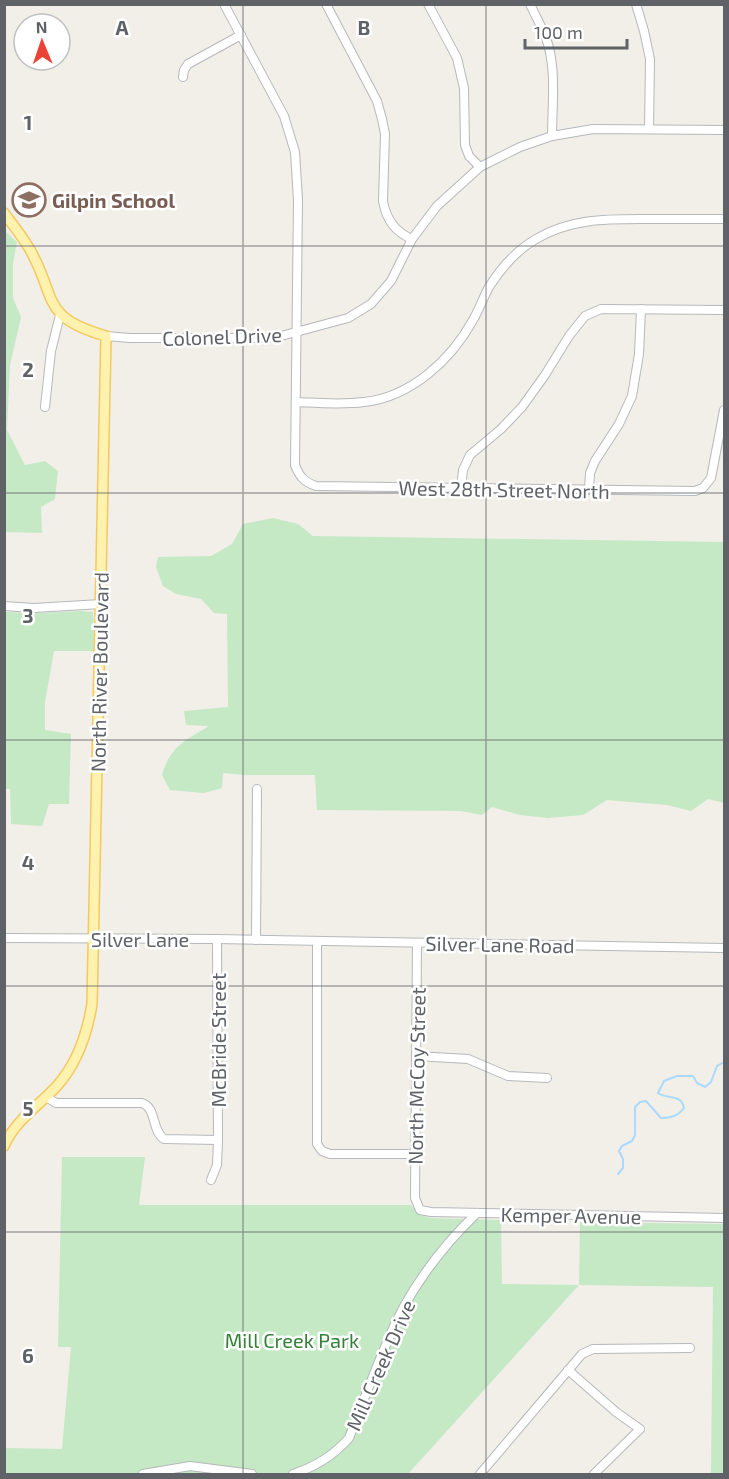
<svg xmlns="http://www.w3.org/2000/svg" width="729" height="1479" font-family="'Exo 2',sans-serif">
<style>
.green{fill:#c5e8c5}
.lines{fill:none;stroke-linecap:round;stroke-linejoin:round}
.stream{stroke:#aadaff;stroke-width:2}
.minor-casing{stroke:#b5b8bc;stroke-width:10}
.major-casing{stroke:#f2c960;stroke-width:12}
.minor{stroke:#fff;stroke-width:8}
.major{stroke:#fff2af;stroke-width:9}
.grid{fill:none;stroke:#5f6368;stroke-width:1.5;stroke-opacity:0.55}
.labels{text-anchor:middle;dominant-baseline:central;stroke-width:5;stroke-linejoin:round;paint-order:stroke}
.education-label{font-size:20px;font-weight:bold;fill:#785e54;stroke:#fff;text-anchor:start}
.street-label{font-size:20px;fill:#5f6368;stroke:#fff}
.park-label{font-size:20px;fill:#348238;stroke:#fff}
.grid-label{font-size:20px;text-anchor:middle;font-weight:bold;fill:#5f6368;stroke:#fff;stroke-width:5;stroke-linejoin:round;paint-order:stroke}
</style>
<rect width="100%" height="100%" fill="#f1efe8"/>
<g class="green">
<path d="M 4,230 L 17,242 L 13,264 L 13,298 L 21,317 L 10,365 L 7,430 L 25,465 L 45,461 L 58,471 L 55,499 L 41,507 L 42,533 L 5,532 Z"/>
<path d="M 273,518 L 298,524 L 313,536 L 724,542 L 724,803 L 708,799 L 691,811 L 667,805 L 607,800 L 583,815 L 548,818 L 520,815 L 492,807 L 482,815 L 461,811 L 317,810 L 315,775 L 244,775 L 223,773 L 222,788 L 204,793 L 170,790 L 162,775 C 170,746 186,740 209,726 L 186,725 L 184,711 L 228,707 L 227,614 L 214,613 L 201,599 L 176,594 L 163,586 L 156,567 L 158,557 L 211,556 L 232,544 L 243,524 Z"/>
<path d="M 80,611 L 93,612 L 94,651 L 54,651 L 45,702 L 45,730 L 71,734 L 69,804 L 49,804 L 42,826 L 11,824 L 10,789 L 4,789 L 5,612 L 40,613 Z"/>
<path d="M 62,1157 L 145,1157 L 139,1205 L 411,1205 L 418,1214 L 430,1218 L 501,1220 L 502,1284 L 579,1285 L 580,1222 L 724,1224 L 724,1474 L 711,1474 L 713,1287 L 579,1285 L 408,1474 L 5,1474 L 5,1448 L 62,1449 L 71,1347 L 58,1347 Z"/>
</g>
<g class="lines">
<path class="stream" d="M 618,1174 L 623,1168 L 623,1159 L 619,1151 L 622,1146 L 632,1141 L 635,1135 L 635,1107 L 640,1102 L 646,1101 L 661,1118 C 671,1118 678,1116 684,1108 C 681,1093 668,1100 658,1093 L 664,1081 L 677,1076 L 693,1076 L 697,1083 L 705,1087 L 711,1082 L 717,1066 L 724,1062"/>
<defs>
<g id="minor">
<path d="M 224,4 L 284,116 L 295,152 L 298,200 L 295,465 C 299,476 304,482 316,486 L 695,491 L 703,488 L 711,478 L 724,410"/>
<path d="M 326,4 L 377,101 L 382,119 L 385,134 L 383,201 C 386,219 395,232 412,239"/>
<path d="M 428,4 L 457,58 L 464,88 L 465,145 L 469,156 L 480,167"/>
<path d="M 530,4 C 535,15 542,27 546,38 C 557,68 552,104 552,136"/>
<path d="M 636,4 L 644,31 L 650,59 L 649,129"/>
<path d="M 183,77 L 184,70 L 188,64 L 241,35"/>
<path d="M 106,336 L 130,338 L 264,338 L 281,336 L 348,318 L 371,304 L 391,281 L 412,239 L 437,206 L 480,167 L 520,147 L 552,136 L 593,129 L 724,130"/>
<path d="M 296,402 C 319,403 341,405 364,402 C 411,397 451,360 473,320 C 479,310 483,298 489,287 C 501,268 517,250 536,239 C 571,218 608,219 647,219 C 673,219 699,219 724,219"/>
<path d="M 45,407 L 51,351 L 60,315"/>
<path d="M 461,488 L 463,470 L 470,455 L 501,429 L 522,407 L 545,375 L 569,336 L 585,316 L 601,309 L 724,310"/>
<path d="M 589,490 L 590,473 L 595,461 L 619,424 L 632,396 L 639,354 L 641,309"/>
<path d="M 4,606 L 34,608 L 101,604"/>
<path d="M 4,938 L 217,939 L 724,948"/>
<path d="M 256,940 L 257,789"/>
<path d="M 317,941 L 317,1144 L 322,1151 L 330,1154 L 415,1154"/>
<path d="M 417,943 L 415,1198 L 420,1210 L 431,1212 L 724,1218"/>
<path d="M 416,1056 L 468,1059 L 508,1076 L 547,1078"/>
<path d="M 46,1097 L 56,1103 L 142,1103 C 157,1108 151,1130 164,1139 L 218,1140"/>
<path d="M 211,1180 L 217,1165 L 218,1140 L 217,939"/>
<path d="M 568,1370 L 616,1412 L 640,1429 L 594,1474"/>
<path d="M 143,1474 L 190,1466 L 252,1474"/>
<path d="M 293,1474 C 315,1467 334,1455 349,1438 C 362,1405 374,1372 388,1340 C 407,1293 440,1248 477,1213"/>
<path d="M 480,1474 L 582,1354 L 593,1349 L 690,1348"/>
</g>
<path id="major" d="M 4,213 C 13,225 22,236 29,248 C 58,298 39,317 106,336 L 92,1004 C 87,1035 77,1064 56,1087 C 37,1107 15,1121 4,1146"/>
</defs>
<use href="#minor" class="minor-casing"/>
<use href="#major" class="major-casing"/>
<use href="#minor" class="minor"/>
<use href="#major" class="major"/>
</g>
<path class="grid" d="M 243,4 L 243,1474M 486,4 L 486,1474M 4,246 L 724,246M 4,493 L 724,493M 4,740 L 724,740M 4,986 L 724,986M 4,1232 L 724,1232"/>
<defs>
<symbol id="school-ring" viewBox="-11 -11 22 22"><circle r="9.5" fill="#fff" stroke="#8d6e63" stroke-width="1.5"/><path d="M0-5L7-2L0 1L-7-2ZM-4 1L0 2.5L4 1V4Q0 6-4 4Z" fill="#8d6e63"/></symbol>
</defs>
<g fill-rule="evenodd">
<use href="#school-ring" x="10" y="181" width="38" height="38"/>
</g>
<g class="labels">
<g class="education-label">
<text x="52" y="200">Gilpin School</text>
</g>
<g class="street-label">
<text transform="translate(222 336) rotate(-2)">Colonel Drive</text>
<text transform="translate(504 489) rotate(1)">West 28th Street North</text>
<text transform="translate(99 672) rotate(-89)">North River Boulevard</text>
<text x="140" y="939">Silver Lane</text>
<text transform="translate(500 944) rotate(1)">Silver Lane Road</text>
<text transform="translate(218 1040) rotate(-90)">McBride Street</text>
<text transform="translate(416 1076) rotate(-89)">North McCoy Street</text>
<text transform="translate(571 1215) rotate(1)">Kemper Avenue</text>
<text transform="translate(380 1365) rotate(-66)">Mill Creek Drive</text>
</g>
<g class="park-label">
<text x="292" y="1340">Mill Creek Park</text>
</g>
</g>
<g class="grid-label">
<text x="122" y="35">A</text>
<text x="364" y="35">B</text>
<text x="28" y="130">1</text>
<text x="28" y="377">2</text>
<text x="28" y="623">3</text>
<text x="28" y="870">4</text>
<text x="28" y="1116">5</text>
<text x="28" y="1363">6</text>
</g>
<rect width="729" height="1479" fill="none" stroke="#5f6368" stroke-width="12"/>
<g transform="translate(42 42) rotate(358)"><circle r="28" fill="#ffffff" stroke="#bfc1c3" stroke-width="1.5"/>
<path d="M0-4.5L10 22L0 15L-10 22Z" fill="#ea4335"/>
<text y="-9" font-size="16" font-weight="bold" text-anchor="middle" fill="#5f6368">N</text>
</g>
<path d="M525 39v9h102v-9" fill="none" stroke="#5f6368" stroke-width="3"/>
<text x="534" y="39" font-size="18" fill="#5f6368" stroke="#ffffff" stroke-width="4.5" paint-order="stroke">100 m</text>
</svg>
